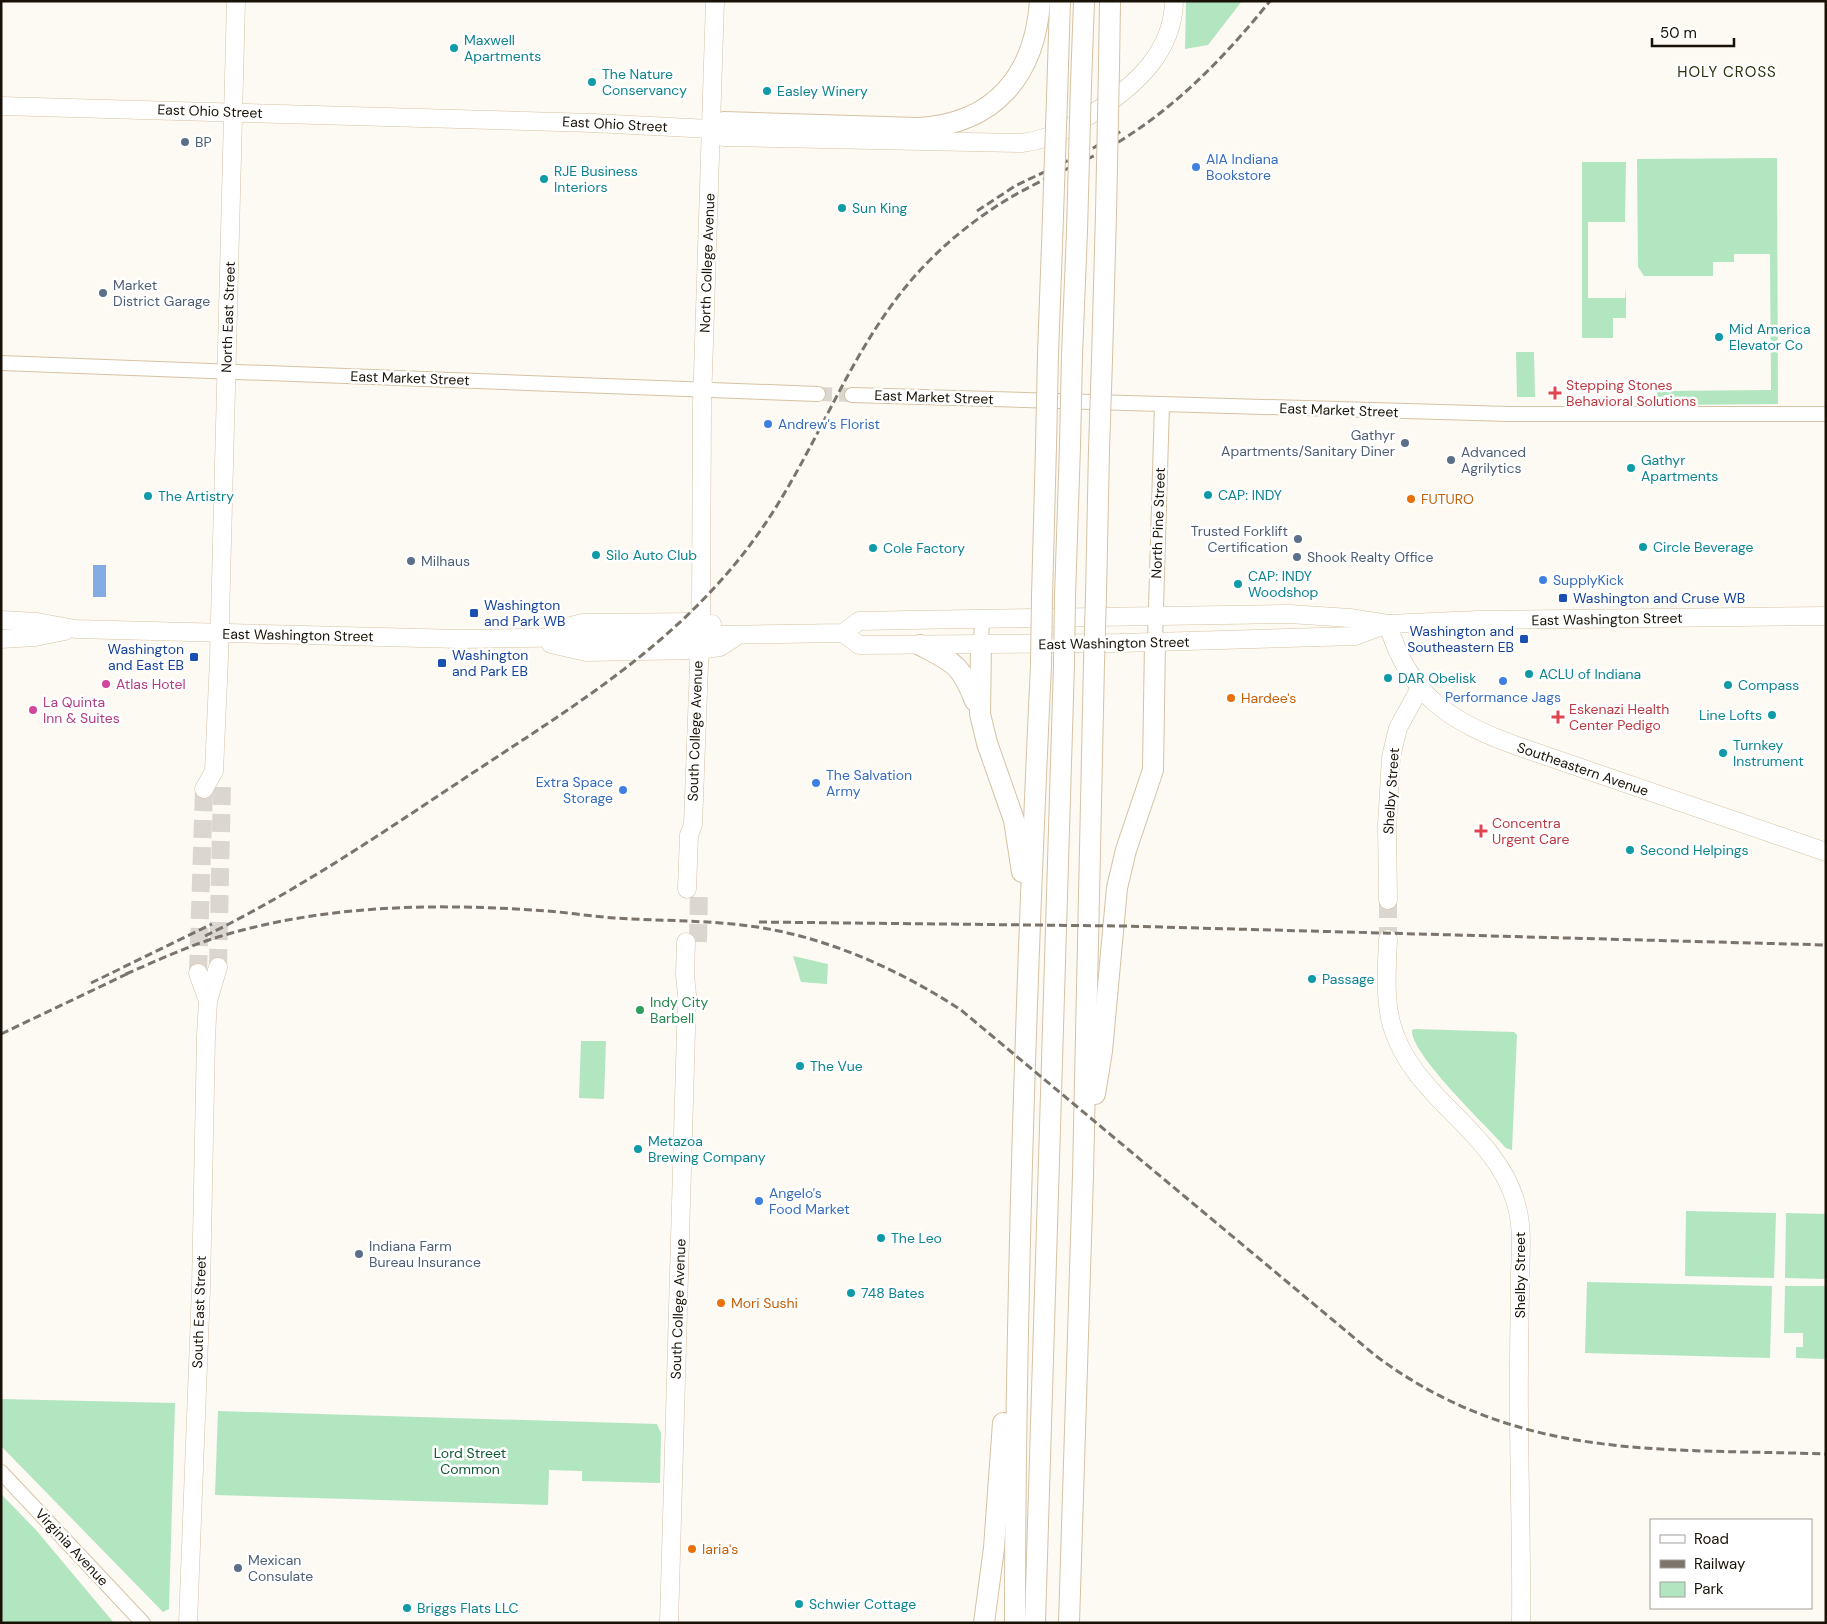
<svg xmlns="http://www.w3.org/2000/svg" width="1827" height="1624" font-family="'DM Sans',sans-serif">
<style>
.green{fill:#b1e6c1}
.water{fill:#83ade2}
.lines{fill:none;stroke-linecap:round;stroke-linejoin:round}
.minor-tunnel{stroke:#dbd6cf;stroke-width:14;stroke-dasharray:14 7;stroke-linecap:butt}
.major-tunnel{stroke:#dbd6cf;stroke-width:18;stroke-dasharray:18 9;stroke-linecap:butt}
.minor-casing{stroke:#d6c2a3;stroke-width:16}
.major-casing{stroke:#d6c2a3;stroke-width:19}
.highway-casing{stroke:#d6c2a3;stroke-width:22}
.minor{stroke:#fff;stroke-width:14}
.major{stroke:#fff;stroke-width:18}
.highway{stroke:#fff;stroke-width:20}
.rail{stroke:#7a746b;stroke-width:3;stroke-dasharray:8 4;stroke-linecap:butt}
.highway-bridge-casing{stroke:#d6c2a3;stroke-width:22;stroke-linecap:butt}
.highway-bridge{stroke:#fff;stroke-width:20}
.culture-dot{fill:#0f9aa8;stroke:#fff;stroke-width:2}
.service-dot{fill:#5c6f8a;stroke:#fff;stroke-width:2}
.shop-dot{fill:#3f7fe0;stroke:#fff;stroke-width:2}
.health-dot{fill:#e0444e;stroke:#fff;stroke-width:2}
.food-dot{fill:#e8710a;stroke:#fff;stroke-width:2}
.transit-dot{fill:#1a4fb4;stroke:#fff;stroke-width:2}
.hotel-dot{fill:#d1479c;stroke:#fff;stroke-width:2}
.leisure-dot{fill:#2e9e5b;stroke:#fff;stroke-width:2}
.labels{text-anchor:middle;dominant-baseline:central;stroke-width:5;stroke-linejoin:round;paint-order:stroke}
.culture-label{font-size:14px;fill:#0d838f;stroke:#fff;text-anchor:start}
.street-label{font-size:14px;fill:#181106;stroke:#fff}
.service-label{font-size:14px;fill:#4e5e75;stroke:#fff;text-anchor:start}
.shop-label{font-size:14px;fill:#366cbe;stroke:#fff;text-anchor:start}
.health-label{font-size:14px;fill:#be3a42;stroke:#fff;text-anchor:start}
.food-label{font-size:14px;fill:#c56008;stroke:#fff;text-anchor:start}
.transit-label{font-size:14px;fill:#164399;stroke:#fff;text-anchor:start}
.hotel-label{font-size:14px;fill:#b23c85;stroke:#fff;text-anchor:start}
.leisure-label{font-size:14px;fill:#27864d;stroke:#fff;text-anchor:start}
.park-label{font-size:14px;fill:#0e5932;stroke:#fff}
.neighbourhood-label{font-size:15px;letter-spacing:1px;fill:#29320c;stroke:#fff}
</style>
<rect width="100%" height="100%" fill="#fdf9f3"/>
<g class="green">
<path d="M 1186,1 L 1242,1 L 1208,45 L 1185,49 Z"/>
<path d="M 1777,158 L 1778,404 L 1660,405 L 1657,399 L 1657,391 L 1771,390 L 1770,254 L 1734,254 L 1734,262 L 1713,262 L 1713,276 L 1644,276 L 1638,267 L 1637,159 Z"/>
<path d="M 1582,162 L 1626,162 L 1625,222 L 1588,222 L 1588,298 L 1625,298 L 1626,287 L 1626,318 L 1613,318 L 1613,338 L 1582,338 Z"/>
<path d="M 1516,352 L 1534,352 L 1535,397 L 1517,397 Z"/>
<path d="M 793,956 L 828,964 L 827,984 L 801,982 Z"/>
<path d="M 1415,1029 L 1514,1032 L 1517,1035 L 1512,1150 L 1506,1148 C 1488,1127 1410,1054 1412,1030 Z"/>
<path d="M 581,1041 L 606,1041 L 604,1099 L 579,1098 Z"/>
<path d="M 1686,1211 L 1776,1213 L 1774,1278 L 1685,1276 Z"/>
<path d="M 1786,1213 L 1826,1214 L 1826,1279 L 1785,1278 Z"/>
<path d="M 1587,1282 L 1772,1286 L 1770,1358 L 1585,1353 Z"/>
<path d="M 1785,1286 L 1826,1286 L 1826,1359 L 1796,1358 L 1796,1347 L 1803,1347 L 1803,1333 L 1784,1333 Z"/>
<path d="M 1,1399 L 175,1403 L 169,1609 L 163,1612 L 1,1446 Z"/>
<path d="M 218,1411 L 657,1424 L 661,1433 L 660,1483 L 582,1481 L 582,1471 L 549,1470 L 548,1505 L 215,1495 Z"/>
<path d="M 1,1494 L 36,1530 L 114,1623 L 1,1623 Z"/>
</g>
<rect class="water" x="93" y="565" width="13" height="32"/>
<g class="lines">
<path class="minor-tunnel" d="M 818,394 L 852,395"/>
<g class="major-tunnel">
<path d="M 1388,900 L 1388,939"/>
<path d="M 698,942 L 699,888"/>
<path d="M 218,967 L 222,786"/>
<path d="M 198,973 L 204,789"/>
</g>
<defs>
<g id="minor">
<path d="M 1,363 L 818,394"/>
<path d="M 852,395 L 1509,414 L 1826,414"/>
<path d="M 1155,642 L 1162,404"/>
<path d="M 981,644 L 982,619"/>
<path d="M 1,1472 L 143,1623"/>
</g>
<g id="major">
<path d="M 1,106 L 593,123 L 711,129 L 724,137 L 1022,143 C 1052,139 1073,126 1098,110 C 1137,84 1173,51 1174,1"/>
<path d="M 1,620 L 37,622 L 75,629 L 460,639 L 843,633 L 859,621 L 909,620 L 1289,614 L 1350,618 L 1388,624 L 1478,620 L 1826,616"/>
<path d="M 1388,624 C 1409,697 1452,723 1520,747 L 1826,852"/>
<path d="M 554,630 L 583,623 L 700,622 L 712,624"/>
<path d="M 843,633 L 859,645 L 1120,643 L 1355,636 L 1387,624"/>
<path d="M 1,639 L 35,637 L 65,631"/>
<path d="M 551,644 L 586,652 L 698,650 L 720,647 L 734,638"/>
<path d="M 204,789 L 214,771 L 219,658 L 236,1"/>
<path d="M 687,889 L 689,835 L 693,825 L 701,611 L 702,404 L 715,1"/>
<path d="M 1388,900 L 1387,826 L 1391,757 L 1398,728 L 1420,688"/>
<path d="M 1388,939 C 1387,968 1384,998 1392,1026 C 1413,1098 1493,1129 1515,1200 C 1523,1225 1521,1249 1520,1275 C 1520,1305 1519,1335 1519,1366 C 1518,1451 1522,1537 1521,1623"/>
<path d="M 198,973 L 208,1001"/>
<path d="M 188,1623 L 201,1288 L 206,1036 L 208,1001 L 218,967"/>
<path d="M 669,1623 L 687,995 L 685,975 L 686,942"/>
</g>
<g id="highway">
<path d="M 1109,67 L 1110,1"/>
<path d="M 1081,84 L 1084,1"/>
<path d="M 1057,98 L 1060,1"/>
<path d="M 711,129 L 724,122 L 918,128 C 995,124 1035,75 1040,1"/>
<path d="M 1048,354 L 1052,245"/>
<path d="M 1072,355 L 1077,231"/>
<path d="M 1102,360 L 1106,213"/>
<path d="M 1096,595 L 1099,450"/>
<path d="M 1065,596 L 1070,446"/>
<path d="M 1042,597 L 1046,446"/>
<path d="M 981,644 L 980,714 L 987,743 L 1014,820 L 1022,872"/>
<path d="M 920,645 C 954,663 961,664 975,701"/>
<path d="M 1095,1094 L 1102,1051 L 1117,888 L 1126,850 L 1153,770 L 1155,642"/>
<path d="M 984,1623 L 994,1548 L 1003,1423"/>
<path d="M 1015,1623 C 1015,1303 1026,984 1041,665"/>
<path d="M 1035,1623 L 1064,664"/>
<path d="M 1069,1623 L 1083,1175 L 1094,663"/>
</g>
</defs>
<use href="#minor" class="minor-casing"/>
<use href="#major" class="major-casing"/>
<use href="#highway" class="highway-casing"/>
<use href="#minor" class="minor"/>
<use href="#major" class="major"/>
<use href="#highway" class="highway"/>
<g class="rail">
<path d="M 977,211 L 1015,186 L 1090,150 L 1123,130"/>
<path d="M 759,922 L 1123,926 L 1826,945"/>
<path d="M 205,936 C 299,890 385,831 471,774 C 574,706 675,645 750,545 C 819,454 850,338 932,258 C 956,234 984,213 1013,196 C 1044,178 1079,165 1110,147 C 1174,110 1224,58 1270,1"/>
<path d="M 126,974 C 156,961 186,947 218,937 C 319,906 427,903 532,910 C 559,911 587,916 614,918 C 662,921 710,920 757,927 C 829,938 900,970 961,1010 L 1376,1356 C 1519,1462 1660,1448 1826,1454"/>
<path d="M 91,983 L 212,924"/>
<path d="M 1,1034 L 131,972"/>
</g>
<defs>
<g id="highway-bridge">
<path d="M 1106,213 L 1109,67"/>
<path d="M 1077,231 L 1081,84"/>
<path d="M 1052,245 L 1057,98"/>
<path d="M 1046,446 L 1048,354"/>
<path d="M 1070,446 L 1072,355"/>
<path d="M 1099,450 L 1102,360"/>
<path d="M 1094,663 L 1096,595"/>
<path d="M 1064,664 L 1065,596"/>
<path d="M 1041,665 L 1042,597"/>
</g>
</defs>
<use href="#highway-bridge" class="highway-bridge-casing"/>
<use href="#highway-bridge" class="highway-bridge"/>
</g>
<g class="culture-dot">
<circle cx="454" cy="48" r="5"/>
<circle cx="592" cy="82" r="5"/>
<circle cx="767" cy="91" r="5"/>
<circle cx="544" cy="179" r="5"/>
<circle cx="842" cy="208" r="5"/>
<circle cx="1719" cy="337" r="5"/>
<circle cx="1631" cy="468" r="5"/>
<circle cx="1208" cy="495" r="5"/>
<circle cx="148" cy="496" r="5"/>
<circle cx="1643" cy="547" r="5"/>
<circle cx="873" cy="548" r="5"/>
<circle cx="596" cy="555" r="5"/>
<circle cx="1238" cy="584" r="5"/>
<circle cx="1529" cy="674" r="5"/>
<circle cx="1388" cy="678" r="5"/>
<circle cx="1728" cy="685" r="5"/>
<circle cx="1772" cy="715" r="5"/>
<circle cx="1723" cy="753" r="5"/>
<circle cx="1630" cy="850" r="5"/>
<circle cx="1312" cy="979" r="5"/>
<circle cx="800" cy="1066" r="5"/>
<circle cx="638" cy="1149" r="5"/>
<circle cx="881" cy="1238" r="5"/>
<circle cx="851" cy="1293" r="5"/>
<circle cx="799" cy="1604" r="5"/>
<circle cx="407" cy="1608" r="5"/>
</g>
<g class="service-dot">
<circle cx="185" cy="142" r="5"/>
<circle cx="103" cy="293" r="5"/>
<circle cx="1405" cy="443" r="5"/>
<circle cx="1451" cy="460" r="5"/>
<circle cx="1298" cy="539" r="5"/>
<circle cx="1297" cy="557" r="5"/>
<circle cx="411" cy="561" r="5"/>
<circle cx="359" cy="1254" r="5"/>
<circle cx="238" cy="1568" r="5"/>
</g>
<g class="shop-dot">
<circle cx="1196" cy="167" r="5"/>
<circle cx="768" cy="424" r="5"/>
<circle cx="1543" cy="580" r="5"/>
<circle cx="1503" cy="681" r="5"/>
<circle cx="816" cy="783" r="5"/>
<circle cx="623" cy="790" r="5"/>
<circle cx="759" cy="1201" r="5"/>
</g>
<g class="health-dot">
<path d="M1552.5 385.5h5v5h5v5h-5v5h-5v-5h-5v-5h5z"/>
<path d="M1555.5 709.5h5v5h5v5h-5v5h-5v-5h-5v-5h5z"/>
<path d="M1478.5 823.5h5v5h5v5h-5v5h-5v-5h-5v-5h5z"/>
</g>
<g class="food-dot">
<circle cx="1411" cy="499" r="5"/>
<circle cx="1231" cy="698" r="5"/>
<circle cx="721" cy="1303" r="5"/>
<circle cx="692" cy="1549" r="5"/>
</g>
<g class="transit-dot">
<rect x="1558" y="593" width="10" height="10" rx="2.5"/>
<rect x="469" y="608" width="10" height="10" rx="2.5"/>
<rect x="1519" y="634" width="10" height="10" rx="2.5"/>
<rect x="189" y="652" width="10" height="10" rx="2.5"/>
<rect x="437" y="658" width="10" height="10" rx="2.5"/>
</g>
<g class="hotel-dot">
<circle cx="106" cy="684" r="5"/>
<circle cx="33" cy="710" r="5"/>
</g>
<circle class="leisure-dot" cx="640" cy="1010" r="5"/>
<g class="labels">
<g class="culture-label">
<text x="464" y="40">Maxwell<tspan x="464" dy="16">Apartments</tspan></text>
<text x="602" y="74">The Nature<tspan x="602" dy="16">Conservancy</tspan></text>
<text x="777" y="91">Easley Winery</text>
<text x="554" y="171">RJE Business<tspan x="554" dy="16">Interiors</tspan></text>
<text x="852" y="208">Sun King</text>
<text x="1729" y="329">Mid America<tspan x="1729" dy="16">Elevator Co</tspan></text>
<text x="1641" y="460">Gathyr<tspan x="1641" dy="16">Apartments</tspan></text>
<text x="1218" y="495">CAP: INDY</text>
<text x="158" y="496">The Artistry</text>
<text x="1653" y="547">Circle Beverage</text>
<text x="883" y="548">Cole Factory</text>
<text x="606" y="555">Silo Auto Club</text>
<text x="1248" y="576">CAP: INDY<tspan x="1248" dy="16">Woodshop</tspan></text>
<text x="1539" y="674">ACLU of Indiana</text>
<text x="1398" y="678">DAR Obelisk</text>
<text x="1738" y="685">Compass</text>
<text x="1762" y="715" text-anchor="end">Line Lofts</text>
<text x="1733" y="745">Turnkey<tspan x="1733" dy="16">Instrument</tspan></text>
<text x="1640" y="850">Second Helpings</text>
<text x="1322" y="979">Passage</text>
<text x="810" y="1066">The Vue</text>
<text x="648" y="1141">Metazoa<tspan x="648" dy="16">Brewing Company</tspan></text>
<text x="891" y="1238">The Leo</text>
<text x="861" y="1293">748 Bates</text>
<text x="809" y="1604">Schwier Cottage</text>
<text x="417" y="1608">Briggs Flats LLC</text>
</g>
<g class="street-label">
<text transform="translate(210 111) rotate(2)">East Ohio Street</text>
<text transform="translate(615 124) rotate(3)">East Ohio Street</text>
<text transform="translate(707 263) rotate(-88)">North College Avenue</text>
<text transform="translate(228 317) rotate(-88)">North East Street</text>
<text transform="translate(410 378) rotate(2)">East Market Street</text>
<text transform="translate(934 397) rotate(2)">East Market Street</text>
<text transform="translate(1339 410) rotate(2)">East Market Street</text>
<text transform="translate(1158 523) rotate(-88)">North Pine Street</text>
<text transform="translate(1607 619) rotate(-1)">East Washington Street</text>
<text transform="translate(298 635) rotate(1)">East Washington Street</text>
<text transform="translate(1114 643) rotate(-1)">East Washington Street</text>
<text transform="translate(695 731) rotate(-88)">South College Avenue</text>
<text transform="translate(1583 769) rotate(19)">Southeastern Avenue</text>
<text transform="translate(1391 791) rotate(-86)">Shelby Street</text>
<text transform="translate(1520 1275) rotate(-90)">Shelby Street</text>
<text transform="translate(678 1309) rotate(-88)">South College Avenue</text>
<text transform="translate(199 1312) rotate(-88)">South East Street</text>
<text transform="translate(72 1547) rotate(47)">Virginia Avenue</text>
</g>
<g class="service-label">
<text x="195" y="142">BP</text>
<text x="113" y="285">Market<tspan x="113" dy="16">District Garage</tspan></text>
<text x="1395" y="435" text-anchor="end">Gathyr<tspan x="1395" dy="16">Apartments/Sanitary Diner</tspan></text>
<text x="1461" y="452">Advanced<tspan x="1461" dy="16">Agrilytics</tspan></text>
<text x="1288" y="531" text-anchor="end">Trusted Forklift<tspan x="1288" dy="16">Certification</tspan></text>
<text x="1307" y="557">Shook Realty Office</text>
<text x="421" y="561">Milhaus</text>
<text x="369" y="1246">Indiana Farm<tspan x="369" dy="16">Bureau Insurance</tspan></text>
<text x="248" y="1560">Mexican<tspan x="248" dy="16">Consulate</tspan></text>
</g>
<g class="shop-label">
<text x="1206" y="159">AIA Indiana<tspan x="1206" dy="16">Bookstore</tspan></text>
<text x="778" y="424">Andrew's Florist</text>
<text x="1553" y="580">SupplyKick</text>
<text x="1503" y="697" text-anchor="middle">Performance Jags</text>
<text x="826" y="775">The Salvation<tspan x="826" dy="16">Army</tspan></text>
<text x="613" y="782" text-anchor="end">Extra Space<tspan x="613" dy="16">Storage</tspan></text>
<text x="769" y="1193">Angelo's<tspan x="769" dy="16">Food Market</tspan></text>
</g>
<g class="health-label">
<text x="1566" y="385">Stepping Stones<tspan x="1566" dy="16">Behavioral Solutions</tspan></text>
<text x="1569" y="709">Eskenazi Health<tspan x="1569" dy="16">Center Pedigo</tspan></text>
<text x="1492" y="823">Concentra<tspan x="1492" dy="16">Urgent Care</tspan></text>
</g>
<g class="food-label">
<text x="1421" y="499">FUTURO</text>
<text x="1241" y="698">Hardee's</text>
<text x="731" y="1303">Mori Sushi</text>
<text x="702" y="1549">Iaria's</text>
</g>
<g class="transit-label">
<text x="1573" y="598">Washington and Cruse WB</text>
<text x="484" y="605">Washington<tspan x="484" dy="16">and Park WB</tspan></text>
<text x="1514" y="631" text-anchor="end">Washington and<tspan x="1514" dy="16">Southeastern EB</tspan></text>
<text x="184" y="649" text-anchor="end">Washington<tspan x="184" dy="16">and East EB</tspan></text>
<text x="452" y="655">Washington<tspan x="452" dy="16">and Park EB</tspan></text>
</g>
<g class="hotel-label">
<text x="116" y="684">Atlas Hotel</text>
<text x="43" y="702">La Quinta<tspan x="43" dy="16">Inn &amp; Suites</tspan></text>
</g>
<g class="leisure-label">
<text x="650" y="1002">Indy City<tspan x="650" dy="16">Barbell</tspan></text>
</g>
<g class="park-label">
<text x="470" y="1453">Lord Street<tspan x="470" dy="16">Common</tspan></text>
</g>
<g class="neighbourhood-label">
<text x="1727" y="72">HOLY CROSS</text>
</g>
</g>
<rect width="1827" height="1624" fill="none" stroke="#181106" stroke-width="5"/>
<rect x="1650" y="1519" width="162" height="90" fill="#ffffff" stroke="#a3a09b"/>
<rect x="1660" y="1535" width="25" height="8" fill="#ffffff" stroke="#a3a09b"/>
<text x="1694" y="1544" font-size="15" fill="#181106">Road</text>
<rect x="1660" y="1560" width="25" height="8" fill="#7a746b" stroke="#a3a09b"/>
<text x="1694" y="1569" font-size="15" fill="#181106">Railway</text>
<rect x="1660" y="1582" width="25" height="15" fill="#b1e6c1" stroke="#a3a09b"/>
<text x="1694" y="1594" font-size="15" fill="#181106">Park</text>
<path d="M1652 38v8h82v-8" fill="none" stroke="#181106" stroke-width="2.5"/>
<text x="1660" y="38" font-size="15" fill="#181106" stroke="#ffffff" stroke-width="4" paint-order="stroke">50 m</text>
</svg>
